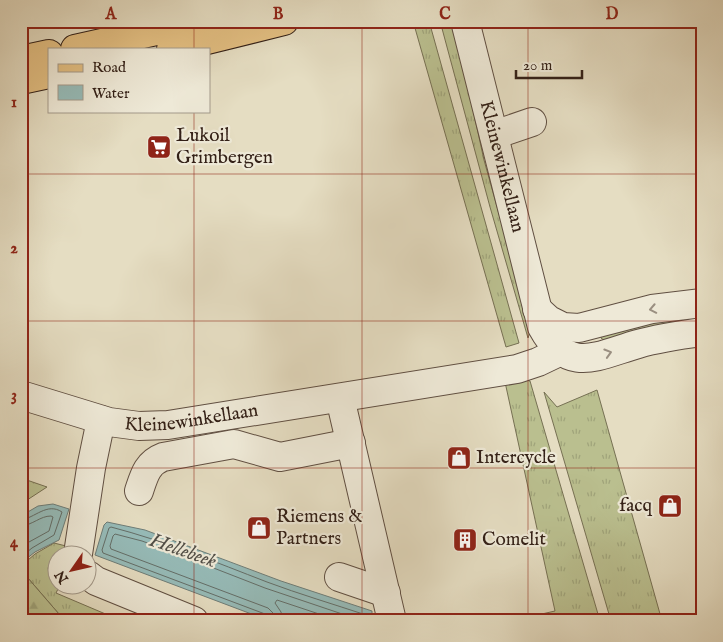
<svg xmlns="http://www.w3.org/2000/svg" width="723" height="642" font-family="'IM FELL English',serif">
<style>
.grass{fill:url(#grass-tufts);stroke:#767053}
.forest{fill:url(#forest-firs);stroke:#767053}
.water{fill:#96bbb8;stroke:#6e7d78}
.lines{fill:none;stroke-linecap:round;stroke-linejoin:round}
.shore{stroke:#646e68;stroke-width:1}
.minor-casing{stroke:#604f42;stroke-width:30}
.major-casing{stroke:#332017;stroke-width:30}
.minor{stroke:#eee9d7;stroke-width:28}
.major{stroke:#e2be81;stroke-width:28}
.oneway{stroke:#9a8f81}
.grid{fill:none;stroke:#8f2418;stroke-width:1;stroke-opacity:0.55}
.labels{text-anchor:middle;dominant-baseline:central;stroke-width:4.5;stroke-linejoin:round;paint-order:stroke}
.poi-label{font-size:19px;fill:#332017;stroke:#eee9d7;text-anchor:start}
.street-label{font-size:19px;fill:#332017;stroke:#eee9d7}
.water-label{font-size:20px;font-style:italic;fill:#514e47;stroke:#eee9d7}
.neatline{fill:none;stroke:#8f2418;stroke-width:2}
.grid-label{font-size:16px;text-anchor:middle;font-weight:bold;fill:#8f2418}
</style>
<defs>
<pattern id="grass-tufts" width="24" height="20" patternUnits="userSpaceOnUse" patternTransform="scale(1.25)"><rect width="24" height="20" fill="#babf8f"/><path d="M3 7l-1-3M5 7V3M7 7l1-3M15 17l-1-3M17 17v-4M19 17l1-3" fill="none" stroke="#a0a47b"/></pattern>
<pattern id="forest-firs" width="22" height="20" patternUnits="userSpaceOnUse" patternTransform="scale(1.25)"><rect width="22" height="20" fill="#babf8f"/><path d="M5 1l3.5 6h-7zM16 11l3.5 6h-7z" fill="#a0a47b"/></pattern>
</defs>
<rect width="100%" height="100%" fill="#e5ddc2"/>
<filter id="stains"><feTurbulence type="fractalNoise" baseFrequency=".004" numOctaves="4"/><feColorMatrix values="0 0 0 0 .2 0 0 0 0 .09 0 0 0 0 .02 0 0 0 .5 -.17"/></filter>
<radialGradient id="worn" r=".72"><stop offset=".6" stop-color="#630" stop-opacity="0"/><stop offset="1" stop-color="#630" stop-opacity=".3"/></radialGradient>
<g class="grass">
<path d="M 413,21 L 429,21 L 519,343 L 506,347 Z"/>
<path d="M 440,21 L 460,21 L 454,23 L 484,160 L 531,329 L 528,338 L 490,207 Z"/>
<path d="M 702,312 L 702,322 L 605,341 L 601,338 L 601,334 Z"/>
<path d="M 523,379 L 530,381 L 600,621 L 511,621 L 555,611 L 505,382 Z"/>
<path d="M 597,390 L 662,621 L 611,621 L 544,392 L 557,407 Z"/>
<path d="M 21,478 L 47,487 L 21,504 Z"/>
<path d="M 54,543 L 66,546 L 65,554 L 58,554 L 58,584 L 60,585 L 56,593 L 122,621 L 65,621 L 21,570 L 21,566 L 35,554 Z"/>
</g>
<path class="forest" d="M 21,570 L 65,621 L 21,621 Z"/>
<g class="water">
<path d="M 53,504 L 69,509 L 59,540 L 35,552 L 21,563 L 21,516 L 38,506 Z"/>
<path d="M 107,522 L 145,530 L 281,581 L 372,611 L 372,615 L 376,617 L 377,621 L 270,621 L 95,555 L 104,525 Z"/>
</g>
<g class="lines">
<g class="shore">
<path d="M 21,520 C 35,518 47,502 62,512 L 54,535 L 32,548 L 21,557"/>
<path d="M 21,526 C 33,525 40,516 51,516 L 53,517 L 49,531 L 29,542 L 21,549"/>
<path d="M 269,621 L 268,617 L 265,614 L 103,553 L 102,550 L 109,528 L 111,527 C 165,541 215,562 267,582 C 299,594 333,604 366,615 L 372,621"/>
<path d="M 275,621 L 273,613 L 268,608 L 111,549 L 110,546 L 113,536 L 115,534 L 142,541 L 175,553 L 265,588 L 363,621"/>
<path d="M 283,621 L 281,612 L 275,603 L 277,600 L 340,621"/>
</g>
<defs>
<g id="minor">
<path id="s1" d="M 466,25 L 542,327 C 568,375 596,356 638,344 C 659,338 680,335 702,332"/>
<path d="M 494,135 L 532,122"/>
<path d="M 537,309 L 549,320 L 563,327 L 579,328 L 652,309 L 702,303"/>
<path id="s2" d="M 21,395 L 109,422 L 139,426 L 168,425 L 517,369 L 538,362 L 561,351"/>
<path d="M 340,398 L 392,621"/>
<path d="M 139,491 C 144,476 147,463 163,457 L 234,444 L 280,457 L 351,443"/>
<path d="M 78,554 L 91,468 L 101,420"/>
<path d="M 88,575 L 96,581 L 194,621"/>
<path d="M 339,577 L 386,593"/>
</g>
<g id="major">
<path d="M 75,49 L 201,21"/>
<path d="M 171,49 L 284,21"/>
<path d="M 21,60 L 49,54"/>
<path d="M 21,80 L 49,74"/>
</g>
</defs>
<use href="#minor" class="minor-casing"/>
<use href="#major" class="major-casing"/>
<use href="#minor" class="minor"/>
<use href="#major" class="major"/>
</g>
<defs><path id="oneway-chevron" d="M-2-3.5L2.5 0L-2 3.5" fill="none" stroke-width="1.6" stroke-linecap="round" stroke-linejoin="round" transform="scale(1.25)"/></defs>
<g class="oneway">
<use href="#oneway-chevron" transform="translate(653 309) rotate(169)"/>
<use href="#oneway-chevron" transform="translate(608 353) rotate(-17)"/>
</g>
<path class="grid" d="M 194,21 L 194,49M 362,21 L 362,621M 528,21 L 528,621M 194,111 L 194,621M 21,174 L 702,174M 21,321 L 702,321M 21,468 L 702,468"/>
<defs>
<symbol id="supermarket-square" viewBox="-11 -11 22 22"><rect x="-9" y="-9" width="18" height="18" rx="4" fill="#8f2418" stroke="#eee9d7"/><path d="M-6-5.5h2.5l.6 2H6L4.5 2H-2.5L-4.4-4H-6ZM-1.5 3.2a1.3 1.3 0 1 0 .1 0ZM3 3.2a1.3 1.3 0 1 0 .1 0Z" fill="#fff"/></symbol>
<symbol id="shop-square" viewBox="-11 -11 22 22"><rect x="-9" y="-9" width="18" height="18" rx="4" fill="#8f2418" stroke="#eee9d7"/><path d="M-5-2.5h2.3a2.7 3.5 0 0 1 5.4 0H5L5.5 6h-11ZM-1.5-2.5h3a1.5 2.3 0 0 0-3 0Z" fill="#fff"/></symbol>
<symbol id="building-square" viewBox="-11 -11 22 22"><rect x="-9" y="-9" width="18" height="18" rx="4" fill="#8f2418" stroke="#eee9d7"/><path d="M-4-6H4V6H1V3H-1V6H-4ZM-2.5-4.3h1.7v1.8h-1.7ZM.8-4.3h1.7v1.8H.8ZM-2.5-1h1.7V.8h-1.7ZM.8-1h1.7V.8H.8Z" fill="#fff"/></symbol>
</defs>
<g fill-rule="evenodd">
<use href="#supermarket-square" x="145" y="133" width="28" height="28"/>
<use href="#shop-square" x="445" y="444" width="28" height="28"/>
<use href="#shop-square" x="656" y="492" width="28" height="28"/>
<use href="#shop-square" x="245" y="514" width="28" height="28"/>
<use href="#building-square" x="451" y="526" width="28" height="28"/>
</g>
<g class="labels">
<g class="poi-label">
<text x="176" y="136">Lukoil<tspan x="176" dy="22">Grimbergen</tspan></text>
<text x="476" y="458">Intercycle</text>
<text x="652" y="506" text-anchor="end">facq</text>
<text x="276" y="517">Riemens &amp;<tspan x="276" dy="22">Partners</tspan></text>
<text x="482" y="540">Comelit</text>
</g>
<g class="street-label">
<text stroke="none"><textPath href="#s1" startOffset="146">Kleinewinkellaan</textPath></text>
<text stroke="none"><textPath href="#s2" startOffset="175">Kleinewinkellaan</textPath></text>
</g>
<g class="water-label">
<text transform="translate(183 551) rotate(19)">Hellebeek</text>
</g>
</g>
<rect width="723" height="642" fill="none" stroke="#e5ddc2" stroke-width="55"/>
<rect x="48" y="48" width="162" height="65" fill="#eee9d7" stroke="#a3998a"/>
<rect x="58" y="64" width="25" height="8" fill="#e2be81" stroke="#a3998a"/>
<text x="92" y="72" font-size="15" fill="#332017">Road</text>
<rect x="58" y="85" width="25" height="15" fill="#96bbb8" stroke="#a3998a"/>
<text x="92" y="98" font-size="15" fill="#332017">Water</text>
<g transform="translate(72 570) rotate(236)"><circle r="24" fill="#eee9d7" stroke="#a3998a"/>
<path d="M0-4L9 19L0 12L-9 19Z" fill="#8f2418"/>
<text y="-8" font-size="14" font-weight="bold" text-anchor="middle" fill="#332017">N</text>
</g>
<path d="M516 70v8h66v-8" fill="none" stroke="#332017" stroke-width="2.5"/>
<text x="523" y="70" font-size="15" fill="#332017" stroke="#eee9d7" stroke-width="4" paint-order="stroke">20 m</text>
<rect x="28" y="28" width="668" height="586" class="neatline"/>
<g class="grid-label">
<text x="111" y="19">A</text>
<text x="278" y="19">B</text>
<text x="445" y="19">C</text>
<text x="612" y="19">D</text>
<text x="14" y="107">1</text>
<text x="14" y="253">2</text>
<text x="14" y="400">3</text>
<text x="14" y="547">4</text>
</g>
<rect width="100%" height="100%" filter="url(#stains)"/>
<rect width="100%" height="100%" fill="url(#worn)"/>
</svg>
